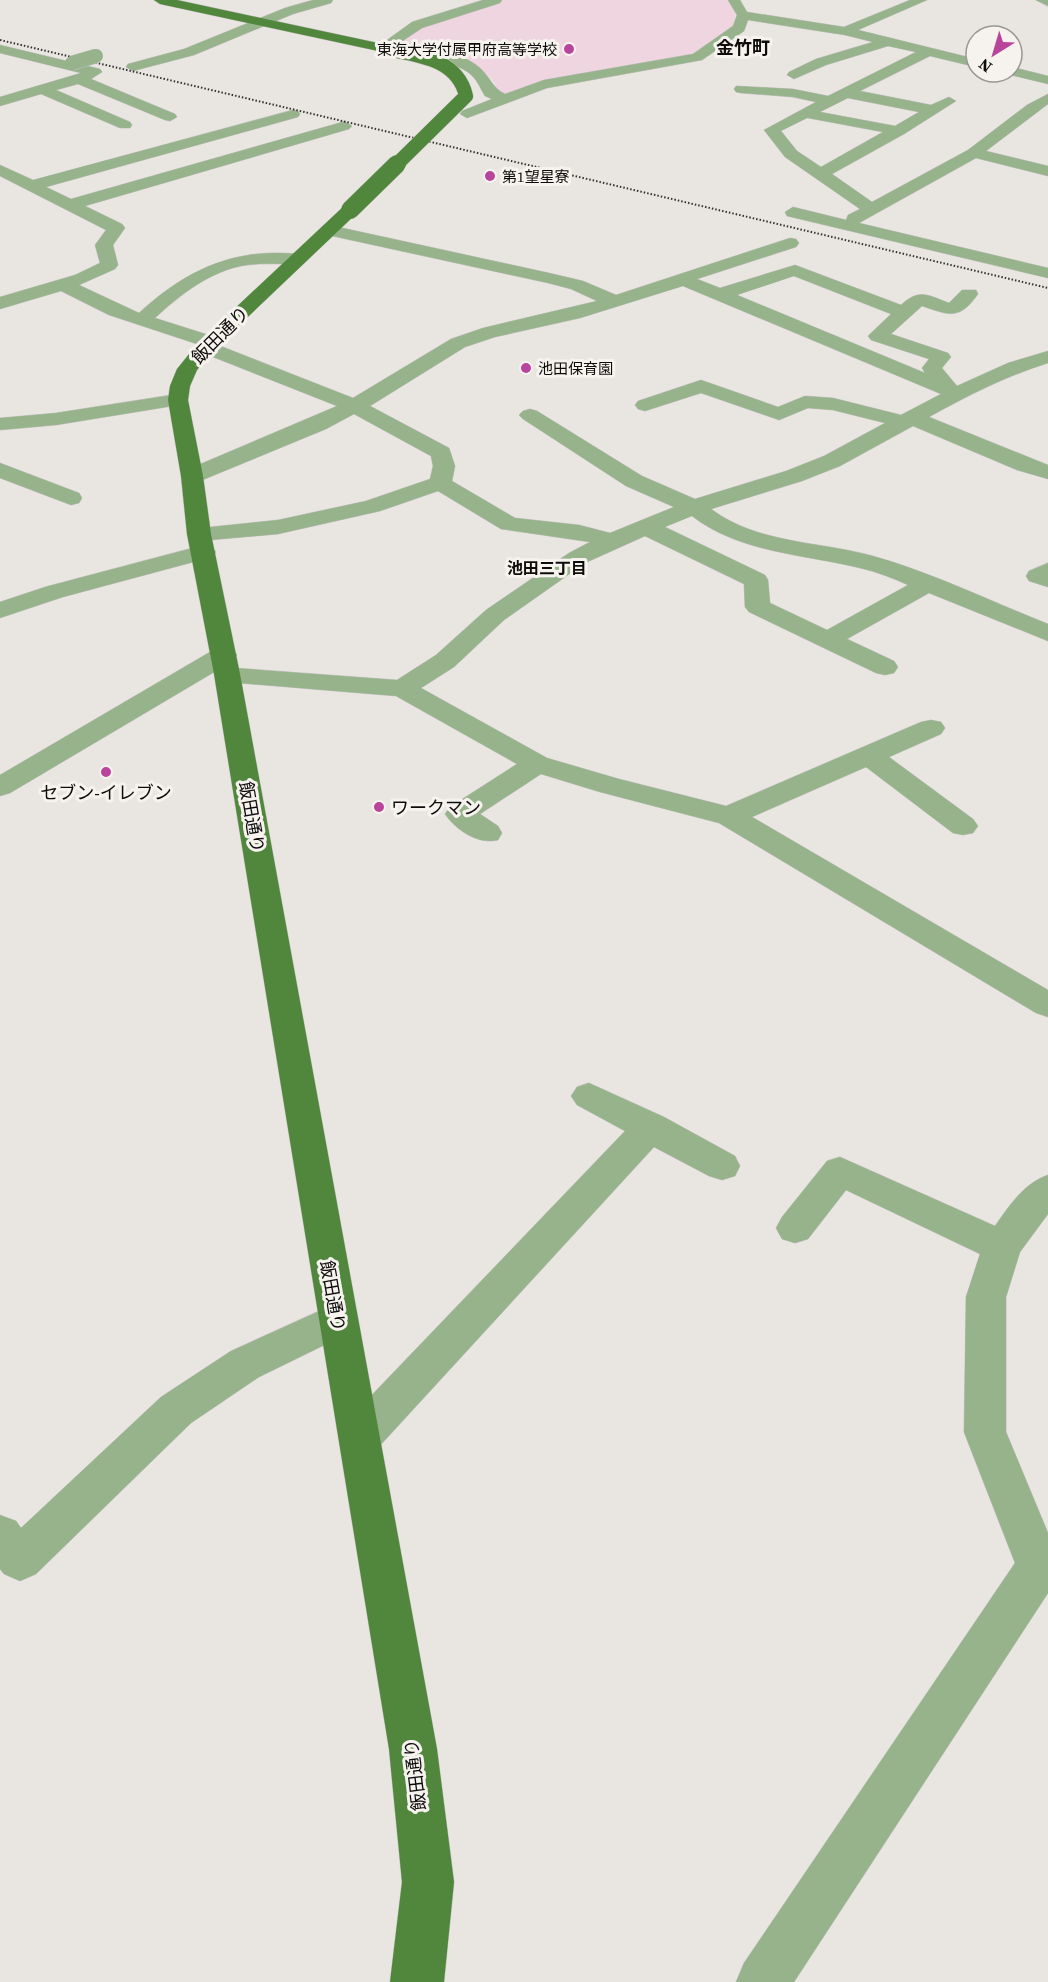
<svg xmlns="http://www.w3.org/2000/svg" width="1048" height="1982" font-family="'Source Serif 4','Noto Sans JP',serif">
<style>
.education{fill:#eed5df}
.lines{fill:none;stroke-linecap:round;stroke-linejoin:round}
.minor-casing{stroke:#c6c3c0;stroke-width:1}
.major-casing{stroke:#c6c3c0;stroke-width:1}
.minor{fill:#96b38c;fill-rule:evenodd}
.major{fill:#51863d;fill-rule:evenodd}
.rail{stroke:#343231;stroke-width:2;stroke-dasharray:1.5 2;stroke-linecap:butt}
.minor-bridge-casing{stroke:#c6c3c0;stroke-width:15;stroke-linecap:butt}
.major-bridge-far1-casing{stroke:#c6c3c0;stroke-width:15;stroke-linecap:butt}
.major-bridge-casing{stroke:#c6c3c0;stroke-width:19;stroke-linecap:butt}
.minor-bridge{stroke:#96b38c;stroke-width:14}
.major-bridge-far1{stroke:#51863d;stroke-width:14}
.major-bridge{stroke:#51863d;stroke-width:18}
.poi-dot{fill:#b8449c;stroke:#f6f3ef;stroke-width:2}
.labels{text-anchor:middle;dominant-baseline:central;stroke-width:6;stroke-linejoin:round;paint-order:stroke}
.far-poi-label{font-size:15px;fill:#0d0c0b;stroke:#f6f3ef;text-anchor:start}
.far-neighbourhood-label{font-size:16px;font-weight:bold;fill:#0d0c0b;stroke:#f6f3ef}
.far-quarter-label{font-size:18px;font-weight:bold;fill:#0d0c0b;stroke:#f6f3ef}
.street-label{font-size:18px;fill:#0d0c0b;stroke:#f6f3ef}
.poi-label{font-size:18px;fill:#0d0c0b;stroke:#f6f3ef}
</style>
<rect width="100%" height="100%" fill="#e9e6e2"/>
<path class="education" d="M 503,0 L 728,0 L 736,11 L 733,27 L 693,55 L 508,95 L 496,92 L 495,84 L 491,78 L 466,61 L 399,42 L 429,23 Z"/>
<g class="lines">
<defs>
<g id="minor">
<path d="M 313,0 L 333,0 L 331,3 L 293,14 L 194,55 L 133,71 L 126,67 L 128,64 L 184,49 L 285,8 Z"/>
<path d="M 483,0 L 502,0 L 500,3 L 422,28 L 401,42 C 427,47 459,50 480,68 C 490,77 493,89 505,94 L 544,80 L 693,54 L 733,26 L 737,15 L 728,0 L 740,0 L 747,12 L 844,27 L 910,0 L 927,0 L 858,30 L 976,59 L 976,67 L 930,56 L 860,91 L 931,105 L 949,97 L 956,101 L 904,134 L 832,174 L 872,202 L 968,150 L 1027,105 L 1048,94 L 1048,104 L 986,151 L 1048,166 L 1048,176 L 976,158 L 859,223 L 1048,268 L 1048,278 L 787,216 L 785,212 L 793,207 L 846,220 L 848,215 L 860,209 L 785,157 L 764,130 L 816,102 L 793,97 L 741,93 L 736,92 L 734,89 L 736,86 L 793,89 L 828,96 L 916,52 L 888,46 L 826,65 L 794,79 L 787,75 L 789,72 L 816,59 L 873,42 L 845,35 L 748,20 L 744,31 L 702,60 L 547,88 L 467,118 L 460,114 L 462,111 L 492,99 L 485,96 C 480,88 477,79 469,73 C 458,64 405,45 392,48 C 389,49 386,51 383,52 L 376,48 L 412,22 ZM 848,98 L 919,112 L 895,126 L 820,112 ZM 807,118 L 808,118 L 883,132 L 821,167 L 797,151 L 781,131 Z"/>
<path d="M 1036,0 L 1048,0 L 1048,6 Z"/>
<path d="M 0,45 L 100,69 L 102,72 L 91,79 L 175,114 L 177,117 L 170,121 L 165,120 L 78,84 L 56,90 L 130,122 L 132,125 L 130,128 L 120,128 L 41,94 L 0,106 L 0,97 L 81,73 L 0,53 Z"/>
<path d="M 1012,67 L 1048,76 L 1048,84 L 1007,74 L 1006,72 L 1012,72 Z"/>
<path d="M 293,110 L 298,111 L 300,114 L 298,117 L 46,187 L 71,199 L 339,123 L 344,121 L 352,126 L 349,129 L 85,206 L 122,224 L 125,228 L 113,245 L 118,265 L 115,269 L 79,285 L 139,313 C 177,278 219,254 272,253 C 282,253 294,253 304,255 L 307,259 L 304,263 L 298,264 C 281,264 263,263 247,265 C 211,270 180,295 155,318 L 218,338 L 221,342 L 218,345 L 353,398 L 451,339 L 483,328 L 597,301 L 571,289 L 548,283 L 323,234 L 320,230 L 323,226 L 329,225 L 549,273 L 583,281 L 616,295 L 790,238 L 796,239 L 799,243 L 796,247 L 697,279 L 720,288 L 795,265 L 901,305 C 920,288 927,295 949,303 L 962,290 L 976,290 L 978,294 C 959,321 949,315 922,306 L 891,334 L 948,353 L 951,357 L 942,368 L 957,386 L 1008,363 L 1048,351 L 1048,363 C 1006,376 967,396 929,417 L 1048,465 L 1048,479 L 1017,470 L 913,426 L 840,466 L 802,481 L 711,509 C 758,544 819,541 873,556 C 933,573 990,601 1048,624 L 1048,641 L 929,593 L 847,639 L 894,661 L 898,667 L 894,673 L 885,675 L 876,673 L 749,612 L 745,607 L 744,584 L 645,536 L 585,563 L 504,620 L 454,667 L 421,688 L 547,758 L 619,779 L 726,806 L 921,722 L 931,720 L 941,722 L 945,728 L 941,734 L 889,757 L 973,819 L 978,826 L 973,833 L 963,835 L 953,833 L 866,767 L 752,817 L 1048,990 L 1048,1017 L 1036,1013 L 719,823 L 600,792 L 541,774 L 480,814 L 498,826 L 502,833 L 498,840 C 478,845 456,830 445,814 L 450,807 L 517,764 L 396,696 L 227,682 L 218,680 L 214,674 L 216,671 L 10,793 L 0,796 L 0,775 L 215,649 L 224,647 L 233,649 L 237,655 L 233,661 L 222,667 L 397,680 L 436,655 L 486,610 L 569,553 L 590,542 L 501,529 L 438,491 L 380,511 L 278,534 L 199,541 L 191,539 L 187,534 L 191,529 L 278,520 L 366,501 L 430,479 L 433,466 L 431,456 L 354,414 L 326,429 L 200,481 L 192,483 L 184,481 L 181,476 L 184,471 L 337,406 L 198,351 L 195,347 L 197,344 L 109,315 L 61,291 L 0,309 L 0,297 L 75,275 L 100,263 L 95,245 L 106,230 L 0,176 L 0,165 L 33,180 ZM 794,276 L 891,314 L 868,336 L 871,340 L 929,359 L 922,368 L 925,373 L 737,295 ZM 683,286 L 941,394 L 901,415 L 833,398 L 805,396 L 778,407 L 701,380 L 638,401 L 635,405 L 638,409 L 645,411 L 701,393 L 779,420 L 808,408 L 833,410 L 885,423 L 824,456 L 786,471 L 695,499 L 642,476 L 537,411 L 530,409 L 523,411 L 519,415 L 523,419 L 626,486 L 674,507 L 610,533 L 579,525 L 515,518 L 452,481 L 455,466 L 449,448 L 370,406 L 465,347 L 495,337 L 580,318 ZM 692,516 C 740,553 803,554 860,568 C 877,572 893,578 908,585 L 827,630 L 770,603 L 768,580 L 765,575 L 665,527 Z"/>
<path d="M 178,394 L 185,396 L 188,400 L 185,404 L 56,425 L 0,430 L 0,418 L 56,413 Z"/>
<path d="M 0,463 L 79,493 L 82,498 L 79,503 L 71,505 L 0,478 Z"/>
<path d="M 204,545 L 212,547 L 216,552 L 212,557 L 63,597 L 0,618 L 0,602 L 45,587 Z"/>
<path d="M 1048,563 L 1048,587 L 1029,581 L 1026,576 L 1029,571 Z"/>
<path d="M 589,1083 L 664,1117 L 735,1156 L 740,1166 L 735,1176 L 722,1180 L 709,1176 L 654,1147 L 375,1451 L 360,1456 L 345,1451 L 339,1437 L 345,1423 L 625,1131 L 577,1105 L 571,1096 L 577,1087 Z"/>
<path d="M 840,1157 L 995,1226 C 1009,1206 1024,1183 1048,1175 L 1048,1214 L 1020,1252 L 1006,1297 L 1006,1432 L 1048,1533 L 1048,1593 L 794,1982 L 736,1982 L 744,1963 L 1015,1563 L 964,1432 L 966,1297 L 980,1254 L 846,1190 L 808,1239 L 795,1243 L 782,1239 L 776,1228 L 782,1217 L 827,1161 Z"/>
<path d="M 337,1303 L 351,1308 L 357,1320 L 351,1332 L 259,1377 L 191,1423 L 36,1574 L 20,1581 L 4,1574 L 0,1569 L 0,1515 L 16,1521 L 21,1528 L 161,1397 L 231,1351 Z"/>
</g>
<g id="major">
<path d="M 154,0 L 177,0 L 392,46 L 399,50 L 392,54 L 160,4 Z"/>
<path d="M 350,205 L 356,206 L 358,210 L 356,214 L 212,351 L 197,370 L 190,386 L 188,400 L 203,476 L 211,534 L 240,674 L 437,1749 L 454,1882 L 444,1982 L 390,1982 L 402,1882 L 389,1749 L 214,674 L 187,534 L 181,476 L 168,400 L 170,386 L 177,369 L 198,343 L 344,206 Z"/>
</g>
</defs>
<use href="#minor" class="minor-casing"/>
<use href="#major" class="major-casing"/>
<use href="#minor" class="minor"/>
<use href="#major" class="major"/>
<path class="rail" d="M 0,40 L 1048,288"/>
<defs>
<path id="minor-bridge" d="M 72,63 L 96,56"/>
<path id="major-bridge-far1" d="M 392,50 C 423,56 458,61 466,96 L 395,166"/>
<path id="major-bridge" d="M 350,210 L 397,164"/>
</defs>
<use href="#minor-bridge" class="minor-bridge-casing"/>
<use href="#major-bridge-far1" class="major-bridge-far1-casing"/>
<use href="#major-bridge" class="major-bridge-casing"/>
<use href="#minor-bridge" class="minor-bridge"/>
<use href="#major-bridge-far1" class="major-bridge-far1"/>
<use href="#major-bridge" class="major-bridge"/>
</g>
<g class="poi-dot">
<circle cx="569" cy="49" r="6"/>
<circle cx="490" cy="176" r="6"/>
<circle cx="526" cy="368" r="6"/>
<circle cx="106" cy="772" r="6"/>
<circle cx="379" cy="807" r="6"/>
</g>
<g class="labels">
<g class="far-poi-label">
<text x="557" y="49" text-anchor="end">東海大学付属甲府高等学校</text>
<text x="502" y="176">第1望星寮</text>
<text x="538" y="368">池田保育園</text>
</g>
<g class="far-neighbourhood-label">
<text x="547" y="568">池田三丁目</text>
</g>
<g class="far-quarter-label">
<text x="743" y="47">金竹町</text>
</g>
<g class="street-label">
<text transform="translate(220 335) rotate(-45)">飯田通り</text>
<text transform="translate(252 817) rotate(80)">飯田通り</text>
<text transform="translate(333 1296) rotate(80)">飯田通り</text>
<text transform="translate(415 1775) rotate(-97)">飯田通り</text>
</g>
<g class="poi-label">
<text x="106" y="792">セブン-イレブン</text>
<text x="391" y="807" text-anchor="start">ワークマン</text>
</g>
</g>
<g transform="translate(994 54) rotate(217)"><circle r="28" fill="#f6f3ef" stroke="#999794" stroke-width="1.5"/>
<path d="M0-4.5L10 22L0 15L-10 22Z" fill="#b8449c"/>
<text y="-9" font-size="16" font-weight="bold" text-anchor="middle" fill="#0d0c0b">N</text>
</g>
</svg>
